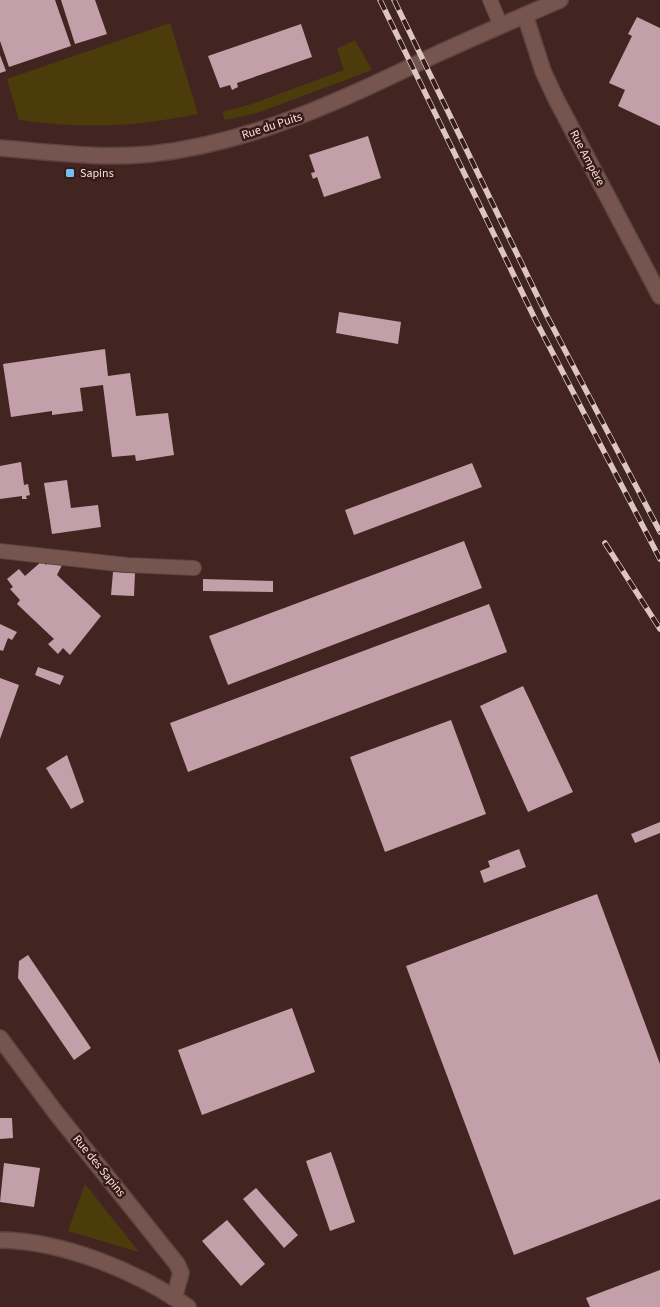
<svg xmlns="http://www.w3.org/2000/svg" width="660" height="1307" font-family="'Source Sans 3',sans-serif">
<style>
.green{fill:#4c3c0b}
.building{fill:#c39fa9}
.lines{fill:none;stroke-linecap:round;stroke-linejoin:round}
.service-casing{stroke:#5e4441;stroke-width:16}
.minor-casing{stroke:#5e4441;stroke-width:18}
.service{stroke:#76554f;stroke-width:14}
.minor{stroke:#76554f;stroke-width:15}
.rail-casing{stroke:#dbc6c2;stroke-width:5.5}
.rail{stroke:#371b17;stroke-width:4;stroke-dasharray:11;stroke-linecap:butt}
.poi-dot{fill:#74c0f6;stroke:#371b17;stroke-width:2}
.labels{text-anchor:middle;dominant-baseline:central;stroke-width:5;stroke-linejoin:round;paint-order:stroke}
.street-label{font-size:12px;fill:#f6e2de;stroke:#371b17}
.poi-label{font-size:12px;fill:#f6e2de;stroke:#371b17;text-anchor:start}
</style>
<rect width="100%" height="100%" fill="#422521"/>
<g class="green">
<path d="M 170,23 L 198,114 C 131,127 86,129 19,120 L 7,79 Z"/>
<path d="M 355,40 L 372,70 L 257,113 L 225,120 L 222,112 L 252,104 L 344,70 L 337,49 Z"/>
<path d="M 85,1184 L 139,1252 L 68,1231 Z"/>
</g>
<g class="building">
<path d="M 0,0 L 55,0 L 71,46 L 9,67 L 0,41 Z"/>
<path d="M 61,0 L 95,0 L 107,34 L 75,44 Z"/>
<path d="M 637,17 L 660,28 L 660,126 L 618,106 L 625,90 L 609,83 L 632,36 L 628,34 Z"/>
<path d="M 301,24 L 312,57 L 237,83 L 238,87 L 232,90 L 230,85 L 220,88 L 208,56 Z"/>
<path d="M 0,55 L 6,71 L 0,73 Z"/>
<path d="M 368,136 L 381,178 L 324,197 L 317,177 L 313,179 L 311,173 L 315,172 L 309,155 Z"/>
<path d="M 339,312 L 401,322 L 398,344 L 336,333 Z"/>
<path d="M 105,349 L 108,376 L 130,373 L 136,416 L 168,413 L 174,455 L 136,461 L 135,455 L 112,457 L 103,385 L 80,388 L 83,411 L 52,415 L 52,411 L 11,417 L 3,364 Z"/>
<path d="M 21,462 L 24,485 L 28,484 L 30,495 L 26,496 L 27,499 L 22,499 L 22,496 L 0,499 L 0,466 Z"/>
<path d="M 472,463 L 482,487 L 354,535 L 345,510 Z"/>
<path d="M 67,480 L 71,508 L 98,505 L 101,527 L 52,534 L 44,483 Z"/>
<path d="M 464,541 L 482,588 L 228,685 L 209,636 Z"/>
<path d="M 42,561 L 46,565 L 48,562 L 62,565 L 57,575 L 101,616 L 70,655 L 63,648 L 58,654 L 48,644 L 54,639 L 17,604 L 20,600 L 10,589 L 13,587 L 7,579 L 19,569 L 25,576 Z"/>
<path d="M 113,572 L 135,573 L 134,596 L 111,595 Z"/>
<path d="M 203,579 L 273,581 L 273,592 L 203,591 Z"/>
<path d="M 489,604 L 507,652 L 188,772 L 170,723 Z"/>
<path d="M 0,624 L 17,632 L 12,640 L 8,638 L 3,651 L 0,650 Z"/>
<path d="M 38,667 L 64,676 L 60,685 L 35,675 Z"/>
<path d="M 0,678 L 19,685 L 0,739 Z"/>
<path d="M 523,686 L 573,792 L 528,812 L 480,706 Z"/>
<path d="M 451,720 L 486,814 L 385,852 L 350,757 Z"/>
<path d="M 67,755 L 84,802 L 71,809 L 46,768 Z"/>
<path d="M 660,822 L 660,833 L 635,843 L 631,834 Z"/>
<path d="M 519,849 L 526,867 L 484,883 L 480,871 L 490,867 L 488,861 Z"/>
<path d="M 597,894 L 660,1064 L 660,1199 L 514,1255 L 406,966 Z"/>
<path d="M 28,955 L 91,1048 L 74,1060 L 18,978 L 19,961 Z"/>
<path d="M 292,1008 L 315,1072 L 202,1115 L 178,1050 Z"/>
<path d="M 0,1118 L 12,1118 L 13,1138 L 0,1139 Z"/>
<path d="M 331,1152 L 355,1222 L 330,1231 L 306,1161 Z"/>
<path d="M 4,1163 L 40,1168 L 34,1207 L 0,1202 Z"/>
<path d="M 256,1188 L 298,1235 L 284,1248 L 243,1199 Z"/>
<path d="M 227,1220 L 265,1264 L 241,1286 L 202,1241 Z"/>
<path d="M 660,1270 L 660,1307 L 590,1307 L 586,1298 Z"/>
</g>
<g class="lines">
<defs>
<g id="service">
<path d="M 490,0 L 501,26"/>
<path d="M 0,551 L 127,565 L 194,568"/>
</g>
<g id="minor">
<path d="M 525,15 L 543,71 L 555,97 L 660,296"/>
<path d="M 0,148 C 50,152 101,159 151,154 C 253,143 344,99 435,55 C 476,36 518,18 560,0"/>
<path d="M 0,1038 L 56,1113 L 177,1264 L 181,1273 L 174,1298"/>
<path d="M 0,1240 C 63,1241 137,1271 188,1307"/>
</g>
</defs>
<use href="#service" class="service-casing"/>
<use href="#minor" class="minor-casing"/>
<use href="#service" class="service"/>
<use href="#minor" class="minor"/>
<defs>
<g id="rail">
<path d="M 380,0 L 536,321 L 660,559"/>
<path d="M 394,0 L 547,316 L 660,532"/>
<path d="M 605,543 L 660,629"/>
</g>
</defs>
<use href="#rail" class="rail-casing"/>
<use href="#rail" class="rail"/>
</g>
<rect class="poi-dot" x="65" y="168" width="10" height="10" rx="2.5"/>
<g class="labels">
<g class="street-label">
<text transform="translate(272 126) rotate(-18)">Rue du Puits</text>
<text transform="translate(587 158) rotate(62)">Rue Ampère</text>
<text transform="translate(99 1166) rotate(51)">Rue des Sapins</text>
</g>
<g class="poi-label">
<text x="80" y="173">Sapins</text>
</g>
</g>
</svg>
